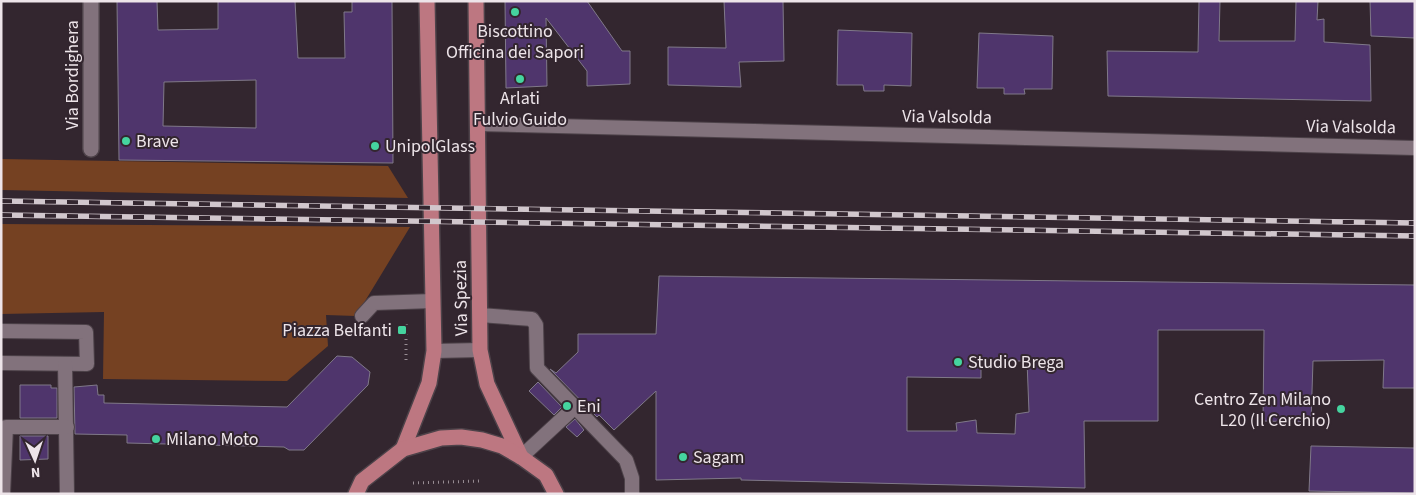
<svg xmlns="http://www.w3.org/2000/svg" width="1416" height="495" font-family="'Source Sans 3',sans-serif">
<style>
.green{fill:#754122}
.building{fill:#4f356c;stroke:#807989;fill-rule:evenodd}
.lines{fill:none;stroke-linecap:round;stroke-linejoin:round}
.lane-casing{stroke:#4d4249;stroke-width:16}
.street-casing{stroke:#4d4249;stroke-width:18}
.primary-casing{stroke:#4d4249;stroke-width:18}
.path{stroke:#988d94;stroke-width:3;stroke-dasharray:1 4;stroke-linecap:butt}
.lane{stroke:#82727c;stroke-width:14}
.street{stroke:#82727c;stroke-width:15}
.primary{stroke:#bd7781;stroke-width:15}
.rail-casing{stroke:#d1c7cd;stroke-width:5.5}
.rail{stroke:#33262f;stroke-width:4;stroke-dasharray:11;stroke-linecap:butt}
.poi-dot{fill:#45d49f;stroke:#33262f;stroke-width:2}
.labels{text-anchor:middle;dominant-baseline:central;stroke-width:4;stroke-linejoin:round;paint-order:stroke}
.poi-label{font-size:18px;fill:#ede4e9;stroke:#33262f;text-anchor:start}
.street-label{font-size:18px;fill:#ede4e9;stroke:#33262f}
</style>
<rect width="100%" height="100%" fill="#33262f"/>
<g class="green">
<path d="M 1,159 L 388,166 L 408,198 L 1,190 Z"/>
<path d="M 1,224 L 410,227 L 356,316 L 326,315 L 328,346 L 287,381 L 103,379 L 104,312 L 1,314 Z"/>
</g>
<g class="building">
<path d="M 117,1 L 157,1 L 158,30 L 218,29 L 218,1 L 295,1 L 298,58 L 345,58 L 344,12 L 352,12 L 352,1 L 392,1 L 393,163 L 119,160 ZM 256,80 L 256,128 L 163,126 L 164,82 Z"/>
<path d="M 505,1 L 587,1 L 622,51 L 630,51 L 630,84 L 587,86 L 587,71 L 546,18 L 547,86 L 506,88 Z"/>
<path d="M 724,1 L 783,1 L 784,61 L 739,62 L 741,87 L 668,85 L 668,47 L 726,48 Z"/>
<path d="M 1199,1 L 1220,1 L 1219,41 L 1295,41 L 1296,1 L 1318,1 L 1317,20 L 1324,19 L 1324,42 L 1370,45 L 1371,101 L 1108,96 L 1107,51 L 1198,52 Z"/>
<path d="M 1370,1 L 1415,1 L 1415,38 L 1371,36 Z"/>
<path d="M 838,30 L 912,33 L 911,86 L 884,85 L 884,91 L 864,91 L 863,85 L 837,85 Z"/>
<path d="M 979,33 L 1053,36 L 1052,89 L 1024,89 L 1025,94 L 1004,94 L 1004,88 L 977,88 Z"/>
<path d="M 659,276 L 1415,285 L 1415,388 L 1383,388 L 1384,360 L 1313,361 L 1311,422 L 1263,421 L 1264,330 L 1158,330 L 1158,421 L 1084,421 L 1085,488 L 741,480 L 741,478 L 656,480 L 656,391 L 614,430 L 599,415 L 597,417 L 550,369 L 556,373 L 578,352 L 578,334 L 656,334 ZM 981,361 L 1027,361 L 1029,412 L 1016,414 L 1015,434 L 977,433 L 976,420 L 956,423 L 957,431 L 907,431 L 907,377 L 981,378 Z"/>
<path d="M 337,356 L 352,357 L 370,372 L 368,385 L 304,450 L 289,450 L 284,447 L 127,443 L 127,435 L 75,434 L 74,387 L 97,385 L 98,395 L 104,395 L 104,403 L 287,407 Z"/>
<path d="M 538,382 L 562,407 L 554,415 L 529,391 Z"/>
<path d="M 20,385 L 51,385 L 51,388 L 57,388 L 57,418 L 20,418 Z"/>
<path d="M 575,419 L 584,430 L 577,437 L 566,427 Z"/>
<path d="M 20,436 L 48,436 L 48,459 L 20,460 Z"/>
<path d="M 1311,446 L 1415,448 L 1415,493 L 1309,491 Z"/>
</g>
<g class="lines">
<defs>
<g id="lane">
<path d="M 478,124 L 1415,148"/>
<path d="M 480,315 L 532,319 L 536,325 L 537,368 L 626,460 L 632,478 L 632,494"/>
<path d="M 362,316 L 374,303 L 433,301"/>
<path d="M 1,331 L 86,332 L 87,364 L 1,363"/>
<path d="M 434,351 L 480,350"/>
<path d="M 65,364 L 67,494"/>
<path d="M 521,457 L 575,407"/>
<path d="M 3,494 L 6,427 L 67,427"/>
</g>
<path id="street" d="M 91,1 L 91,149"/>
<g id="primary">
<path d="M 476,1 L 480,350 L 487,384 L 521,457"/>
<path d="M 403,449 L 429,383 L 434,351 L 427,1"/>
<path d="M 356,494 L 362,481 L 403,449 L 441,438 L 461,437 L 482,440 L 502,446 L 521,457 L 546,475 L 556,494"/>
</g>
</defs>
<use href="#lane" class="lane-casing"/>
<use href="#street" class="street-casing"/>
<use href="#primary" class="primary-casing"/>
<g class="path">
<path d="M 406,360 L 406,322"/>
<path d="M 413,483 L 480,481"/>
</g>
<use href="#lane" class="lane"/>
<use href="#street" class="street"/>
<use href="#primary" class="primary"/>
<defs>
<g id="rail">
<path d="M 1,201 L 1415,223"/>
<path d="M 1,215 L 1415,236"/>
</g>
</defs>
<use href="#rail" class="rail-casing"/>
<use href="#rail" class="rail"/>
</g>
<g class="poi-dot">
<circle cx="515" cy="12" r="5"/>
<circle cx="520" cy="79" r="5"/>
<circle cx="126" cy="141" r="5"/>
<circle cx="375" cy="146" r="5"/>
<rect x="397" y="325" width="10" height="10" rx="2.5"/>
<circle cx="958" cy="362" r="5"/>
<circle cx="567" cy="406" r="5"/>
<circle cx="1341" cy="409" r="5"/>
<circle cx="156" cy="439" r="5"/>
<circle cx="683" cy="457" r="5"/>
</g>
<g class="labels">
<g class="poi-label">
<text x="515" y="31" text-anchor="middle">Biscottino<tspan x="515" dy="21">Officina dei Sapori</tspan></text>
<text x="520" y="98" text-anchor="middle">Arlati<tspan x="520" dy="21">Fulvio Guido</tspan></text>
<text x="136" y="141">Brave</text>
<text x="385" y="146">UnipolGlass</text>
<text x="392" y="330" text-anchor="end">Piazza Belfanti</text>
<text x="968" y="362">Studio Brega</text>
<text x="1331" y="399" text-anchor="end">Centro Zen Milano<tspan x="1331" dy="21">L20 (Il Cerchio)</tspan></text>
<text x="577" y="406">Eni</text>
<text x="166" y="439">Milano Moto</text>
<text x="693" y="457">Sagam</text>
</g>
<g class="street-label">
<text transform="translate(72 75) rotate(-90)">Via Bordighera</text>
<text transform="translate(947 117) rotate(1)">Via Valsolda</text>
<text transform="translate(1351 127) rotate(1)">Via Valsolda</text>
<text transform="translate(461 298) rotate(-91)">Via Spezia</text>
</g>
</g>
<rect width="1416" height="495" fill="none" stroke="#ede4e9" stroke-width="5"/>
<g transform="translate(35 460) rotate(177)" stroke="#33262f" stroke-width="4" paint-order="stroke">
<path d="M0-4L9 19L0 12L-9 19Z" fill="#ede4e9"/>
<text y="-8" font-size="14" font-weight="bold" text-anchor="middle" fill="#ede4e9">N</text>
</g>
</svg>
